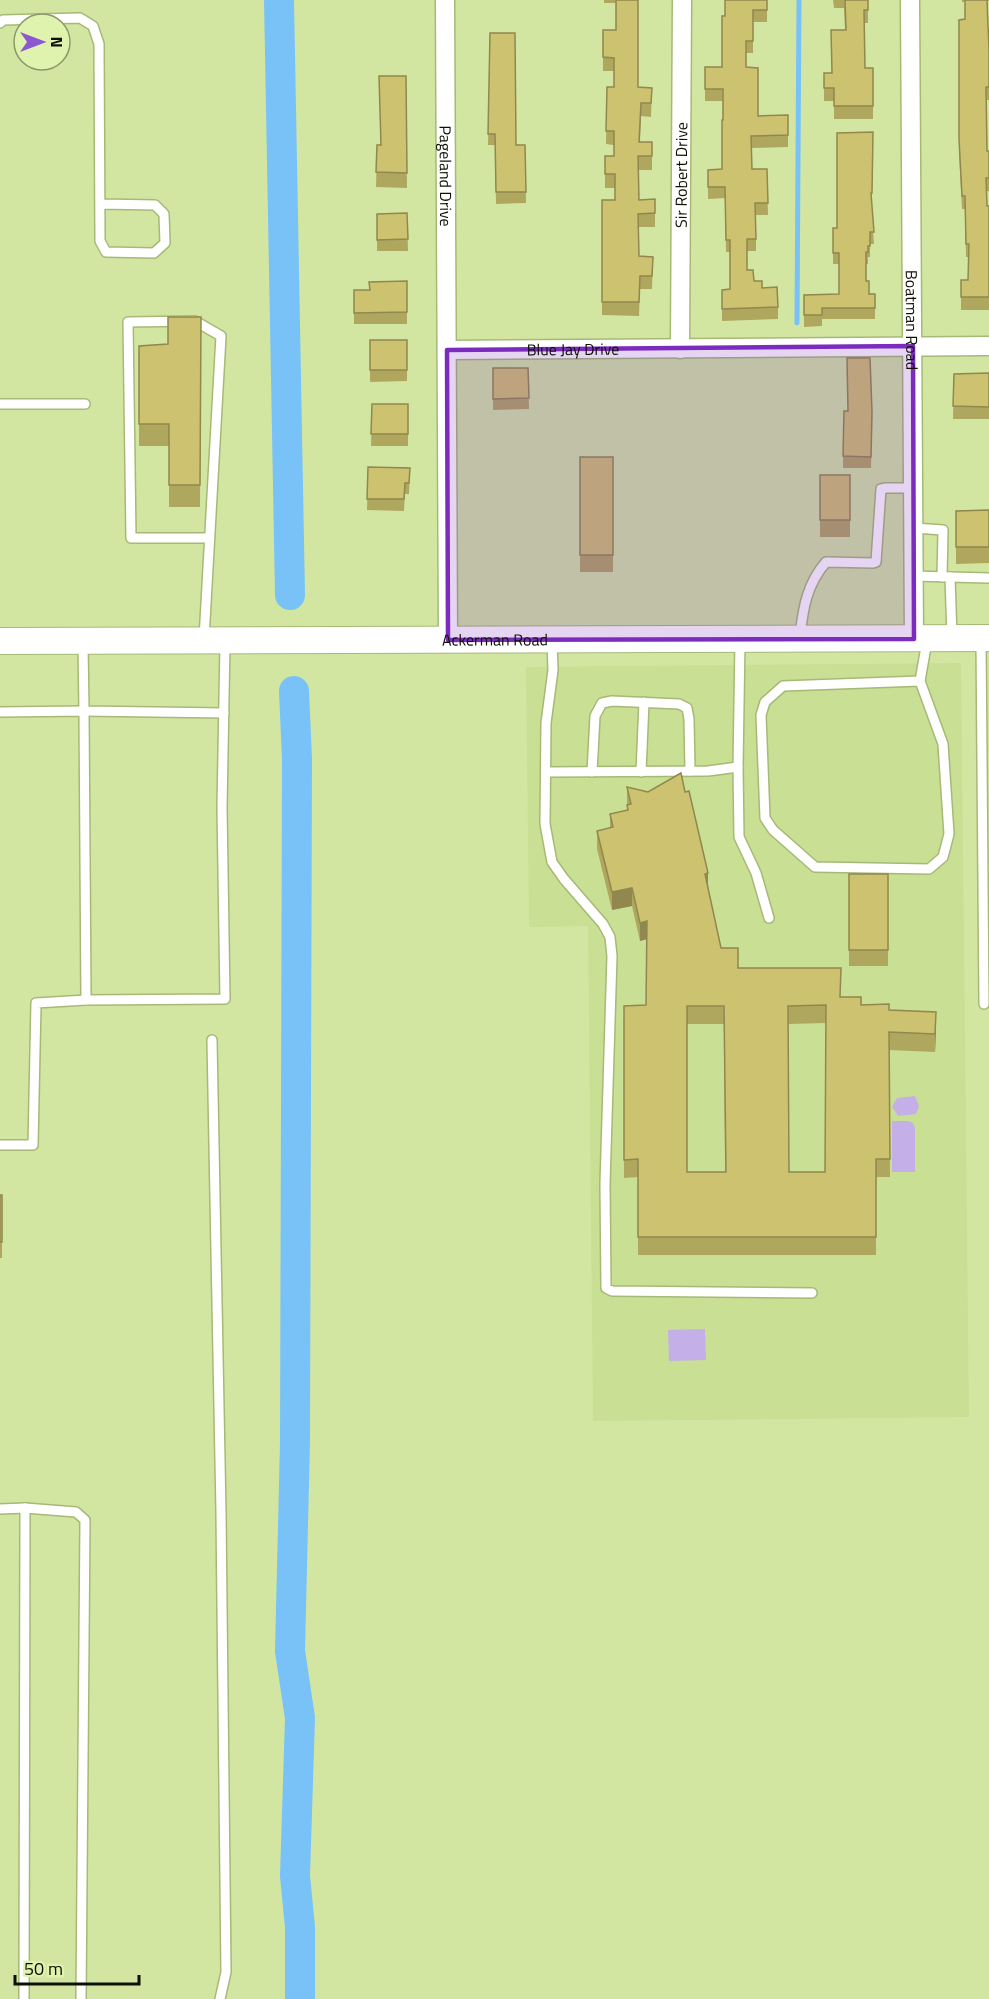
<svg xmlns="http://www.w3.org/2000/svg" width="989" height="1999" font-family="'Titillium Web',sans-serif">
<style>
.built{fill:#c9df93}
.green{fill:#c5afe9}
.lines{fill:none;stroke-linecap:round;stroke-linejoin:round}
.stream{stroke:#79c2f8;stroke-width:5}
.river{stroke:#79c2f8;stroke-width:30}
.lane-casing{stroke:#a6b977;stroke-width:12}
.street-casing{stroke:#a6b977;stroke-width:21}
.secondary-casing{stroke:#a6b977;stroke-width:28}
.lane{stroke:#fff;stroke-width:9}
.street{stroke:#fff;stroke-width:18}
.secondary{stroke:#fff;stroke-width:26}
.wall{fill:#b0a75f;fill-rule:evenodd}
.shaded-wall{fill:#90884e}
.building{fill:#cdc26f;stroke:#90884e;stroke-width:1.5;fill-rule:evenodd}
.marked{fill:#7b2cbf;fill-opacity:0.2;stroke:#7b2cbf;stroke-width:4.5;stroke-linejoin:round}
.labels{text-anchor:middle;dominant-baseline:central;stroke-width:4.5;stroke-linejoin:round;paint-order:stroke}
.street-label{font-size:16px;fill:#0b1000;stroke:#dff3af}
</style>
<rect width="100%" height="100%" fill="#d2e6a2"/>
<path class="built" d="M 961,663 L 969,1417 L 593,1421 L 588,926 L 529,927 L 526,667 Z"/>
<g class="green">
<path d="M 915,1096 L 919,1106 L 916,1114 L 898,1116 L 892,1107 L 897,1098 Z"/>
<path d="M 892,1121 L 908,1121 L 913,1123 L 915,1128 L 915,1172 L 892,1172 Z"/>
<path d="M 705,1329 L 706,1360 L 669,1361 L 668,1330 Z"/>
</g>
<g class="lines">
<path class="stream" d="M 797,323 L 799,0"/>
<g class="river">
<path d="M 279,0 L 290,595"/>
<path d="M 294,691 L 297,759 L 295,1442 L 290,1651 L 300,1718 L 295,1876 L 300,1927 L 300,1999"/>
</g>
<defs>
<g id="lane">
<path d="M 0,23 L 3,20 L 80,18 L 93,26 L 99,44 L 100,241 L 106,252 L 154,253 L 165,243 L 164,214 L 155,205 L 101,204"/>
<path d="M 0,404 L 85,404"/>
<path d="M 914,528 L 943,530 L 942,577"/>
<path d="M 914,576 L 950,577 L 952,638"/>
<path d="M 950,577 L 989,578"/>
<path d="M 800,636 C 803,608 807,584 826,562 L 873,563 L 876,562 L 881,489 L 886,488 L 914,488"/>
<path d="M 204,639 L 221,336 L 195,321 L 128,322 L 131,538 L 210,538"/>
<path d="M 981,640 L 984,1004"/>
<path d="M 740,641 L 738,767 L 739,837 L 756,873 L 769,918"/>
<path d="M 552,642 L 553,670 L 546,723 L 545,824 L 552,862 L 564,879 L 603,924 L 610,937 L 612,956 L 605,1184 L 606,1288 L 612,1291 L 812,1293"/>
<path d="M 83,643 L 84,711 L 224,713"/>
<path d="M 920,681 L 783,686 L 765,702 L 761,715 L 765,818 L 773,830 L 815,867 L 929,869 L 943,857 L 949,834 L 943,744 L 920,681 L 927,641"/>
<path d="M 0,712 L 84,711 L 86,1000"/>
<path d="M 546,772 L 708,771 L 738,767"/>
<path d="M 592,772 L 595,716 L 602,703 L 612,701 L 679,704 L 687,708 L 689,719 L 690,771"/>
<path d="M 641,772 L 644,702"/>
<path d="M 212,1040 L 221,1513 L 226,1972 L 220,1999"/>
<path d="M 0,1145 L 33,1145 L 36,1003 L 86,1000 L 225,999 L 222,807 L 225,643"/>
<path d="M 0,1509 L 25,1508 L 76,1512 L 85,1520 L 81,1999"/>
<path d="M 24,1999 L 25,1508"/>
</g>
<g id="street">
<path id="s1" d="M 445,0 L 448,640"/>
<path id="s2" d="M 910,0 L 914,639"/>
<path id="s3" d="M 680,349 L 682,0"/>
<path id="s4" d="M 447,350 L 989,346"/>
</g>
<g id="secondary">
<path id="s5" d="M 0,641 L 989,638"/>
</g>
</defs>
<use href="#lane" class="lane-casing"/>
<use href="#street" class="street-casing"/>
<use href="#secondary" class="secondary-casing"/>
<use href="#lane" class="lane"/>
<use href="#street" class="street"/>
<use href="#secondary" class="secondary"/>
</g>
<g class="wall">
<path d="M 604,0 L 638,0 L 638,87 L 652,88 L 651,117 L 641,116 L 640,142 L 652,156 L 652,170 L 638,170 L 639,200 L 655,199 L 655,227 L 638,227 L 639,256 L 653,257 L 652,289 L 640,289 L 639,316 L 602,315 L 602,200 L 615,200 L 615,188 L 605,188 L 605,170 L 614,156 L 614,145 L 606,144 L 607,87 L 614,87 L 614,71 L 603,71 L 603,30 L 616,30 L 616,3 L 604,3 Z"/>
<path d="M 767,0 L 767,22 L 753,22 L 753,53 L 746,53 L 746,67 L 758,116 L 788,115 L 788,147 L 752,148 L 752,169 L 767,169 L 768,215 L 756,215 L 756,251 L 747,251 L 747,270 L 754,281 L 762,288 L 778,307 L 778,319 L 722,321 L 722,290 L 730,289 L 730,252 L 726,252 L 725,198 L 708,199 L 708,170 L 722,169 L 723,101 L 705,101 L 705,67 L 722,67 L 725,16 Z"/>
<path d="M 833,0 L 868,0 L 868,23 L 864,23 L 865,68 L 873,68 L 873,119 L 834,119 L 834,101 L 824,101 L 824,73 L 832,73 L 831,30 L 845,30 L 844,8 L 834,8 Z"/>
<path d="M 962,0 L 989,0 L 989,1 L 987,1 L 989,50 L 989,100 L 986,100 L 987,151 L 989,151 L 989,191 L 986,191 L 987,206 L 989,206 L 989,310 L 961,310 L 961,280 L 968,280 L 969,257 L 966,257 L 965,209 L 962,209 L 959,152 L 959,20 L 965,19 L 965,2 L 962,2 Z"/>
<path d="M 490,33 L 516,145 L 525,145 L 526,203 L 496,204 L 495,145 L 488,145 Z"/>
<path d="M 406,76 L 407,188 L 376,187 L 377,145 L 380,145 Z"/>
<path d="M 873,132 L 871,204 L 874,244 L 870,244 L 870,257 L 868,257 L 868,264 L 866,264 L 866,281 L 869,294 L 875,294 L 875,319 L 822,319 L 822,326 L 804,327 L 804,295 L 839,294 L 839,264 L 833,264 L 833,239 Z"/>
<path d="M 407,213 L 408,251 L 377,251 L 377,214 Z"/>
<path d="M 407,281 L 407,324 L 354,324 L 354,290 L 369,290 Z"/>
<path d="M 201,317 L 200,507 L 169,507 L 169,446 L 139,446 L 139,346 L 168,344 Z"/>
<path d="M 370,340 L 407,340 L 407,381 L 370,382 Z"/>
<path d="M 493,368 L 528,368 L 529,409 L 493,410 Z"/>
<path d="M 989,373 L 989,419 L 953,419 L 954,374 Z"/>
<path d="M 372,404 L 408,404 L 408,446 L 371,446 Z"/>
<path d="M 847,411 L 872,412 L 871,468 L 843,468 L 843,456 Z"/>
<rect x="580" y="457" width="33" height="115"/>
<path d="M 368,467 L 410,468 L 409,494 L 405,494 L 404,511 L 367,510 Z"/>
<rect x="820" y="475" width="30" height="62"/>
<path d="M 989,510 L 989,563 L 956,564 L 956,511 Z"/>
<path d="M 627,787 L 648,792 L 685,792 L 708,889 L 721,948 L 738,968 L 841,997 L 861,1005 L 889,1010 L 936,1030 L 935,1052 L 889,1050 L 890,1177 L 876,1177 L 876,1255 L 638,1255 L 638,1177 L 624,1178 L 624,1006 L 646,1005 L 647,939 L 640,941 L 632,906 L 612,910 L 597,849 L 597,831 L 610,828 L 610,814 L 627,810 ZM 826,1023 L 825,1172 L 789,1172 L 788,1024 ZM 687,1024 L 724,1024 L 725,1172 L 687,1172 Z"/>
<rect x="849" y="874" width="39" height="92"/>
<rect x="0" y="1195" width="2" height="63"/>
</g>
<g class="shaded-wall">
<path d="M 708,873 L 708,891 L 705,874 Z"/>
<path d="M 632,888 L 632,906 L 612,910 L 612,892 Z"/>
<path d="M 647,921 L 647,939 L 640,941 L 640,923 Z"/>
<path d="M 936,1012 L 936,1030 L 935,1052 L 935,1034 Z"/>
</g>
<g class="building">
<path d="M 616,0 L 638,0 L 638,87 L 652,88 L 651,103 L 641,103 L 639,142 L 652,142 L 652,156 L 638,156 L 639,200 L 655,199 L 655,213 L 638,214 L 639,256 L 653,257 L 652,276 L 640,276 L 639,302 L 602,302 L 602,200 L 615,200 L 615,174 L 605,174 L 605,156 L 614,156 L 614,131 L 606,131 L 607,87 L 614,87 L 614,58 L 603,57 L 603,30 L 616,30 Z"/>
<path d="M 725,0 L 767,0 L 767,10 L 753,10 L 753,41 L 746,41 L 746,67 L 758,68 L 758,116 L 788,115 L 788,135 L 751,136 L 752,169 L 767,169 L 768,203 L 755,203 L 756,239 L 747,239 L 747,270 L 753,270 L 754,281 L 762,281 L 762,288 L 777,287 L 778,307 L 722,309 L 722,290 L 730,289 L 730,240 L 726,240 L 725,187 L 708,187 L 708,170 L 722,169 L 722,120 L 723,120 L 723,89 L 705,89 L 705,67 L 722,67 L 722,16 L 725,16 Z"/>
<path d="M 845,0 L 868,0 L 868,10 L 864,10 L 865,68 L 873,68 L 873,106 L 834,106 L 834,88 L 824,88 L 824,73 L 832,73 L 831,30 L 846,30 Z"/>
<path d="M 965,0 L 987,0 L 989,50 L 989,87 L 986,87 L 987,151 L 989,151 L 989,178 L 986,178 L 987,206 L 989,206 L 989,297 L 961,297 L 961,280 L 968,280 L 969,244 L 966,244 L 965,196 L 962,196 L 959,139 L 959,20 L 965,19 Z"/>
<path d="M 490,33 L 515,33 L 516,145 L 525,145 L 526,192 L 496,192 L 495,134 L 488,134 Z"/>
<path d="M 379,76 L 406,76 L 407,173 L 376,172 L 377,145 L 381,145 Z"/>
<path d="M 873,132 L 872,193 L 871,193 L 874,232 L 870,232 L 870,246 L 868,246 L 868,252 L 866,252 L 866,281 L 869,281 L 869,294 L 875,294 L 875,308 L 822,308 L 822,315 L 804,315 L 804,295 L 839,294 L 839,253 L 833,253 L 833,228 L 837,228 L 837,133 Z"/>
<path d="M 407,213 L 408,239 L 377,240 L 377,214 Z"/>
<path d="M 407,281 L 407,312 L 354,313 L 354,290 L 370,290 L 369,282 Z"/>
<path d="M 168,317 L 201,317 L 200,485 L 169,485 L 169,424 L 139,424 L 139,346 L 168,344 Z"/>
<rect x="370" y="340" width="37" height="30"/>
<path d="M 847,358 L 870,358 L 872,412 L 871,457 L 843,456 L 844,411 L 848,411 Z"/>
<path d="M 493,368 L 528,368 L 529,398 L 493,399 Z"/>
<path d="M 989,373 L 989,407 L 953,406 L 954,374 Z"/>
<path d="M 372,404 L 408,404 L 408,434 L 371,434 Z"/>
<rect x="580" y="457" width="33" height="98"/>
<path d="M 368,467 L 410,468 L 409,483 L 405,483 L 404,499 L 367,499 Z"/>
<rect x="820" y="475" width="30" height="45"/>
<path d="M 989,510 L 989,547 L 956,547 L 956,511 Z"/>
<path d="M 681,773 L 685,792 L 689,791 L 708,873 L 705,874 L 721,948 L 738,948 L 738,968 L 841,968 L 840,997 L 861,997 L 861,1005 L 889,1004 L 889,1010 L 936,1012 L 935,1034 L 889,1032 L 890,1159 L 876,1159 L 876,1237 L 638,1237 L 638,1159 L 624,1160 L 624,1006 L 646,1005 L 647,921 L 640,923 L 632,888 L 612,892 L 597,831 L 613,827 L 610,814 L 628,810 L 627,805 L 631,804 L 627,787 L 648,792 ZM 826,1005 L 825,1172 L 789,1172 L 788,1006 ZM 687,1006 L 724,1006 L 726,1172 L 687,1172 Z"/>
<rect x="849" y="874" width="39" height="76"/>
<rect x="0" y="1195" width="2" height="47"/>
</g>
<path class="marked" d="M 913,346 L 914,639 L 448,640 L 447,350 Z"/>
<g class="labels">
<g class="street-label">
<text stroke="none"><textPath href="#s3" startOffset="174">Sir Robert Drive</textPath></text>
<text stroke="none"><textPath href="#s1" startOffset="176">Pageland Drive</textPath></text>
<text stroke="none"><textPath href="#s2" startOffset="320">Boatman Road</textPath></text>
<text stroke="none"><textPath href="#s4" startOffset="126">Blue Jay Drive</textPath></text>
<text stroke="none"><textPath href="#s5" startOffset="495">Ackerman Road</textPath></text>
</g>
</g>
<g transform="translate(42 42) rotate(90)"><circle r="28" fill="#dff3af" stroke="#8a9869" stroke-width="1.5"/>
<path d="M0-4.5L10 22L0 15L-10 22Z" fill="#8d57cf"/>
<text y="-9" font-size="16" font-weight="bold" text-anchor="middle" fill="#0b1000">N</text>
</g>
<path d="M15 1975v9h124v-9" fill="none" stroke="#0b1000" stroke-width="3"/>
<text x="24" y="1975" font-size="18" fill="#0b1000" stroke="#dff3af" stroke-width="4.5" paint-order="stroke">50 m</text>
</svg>
